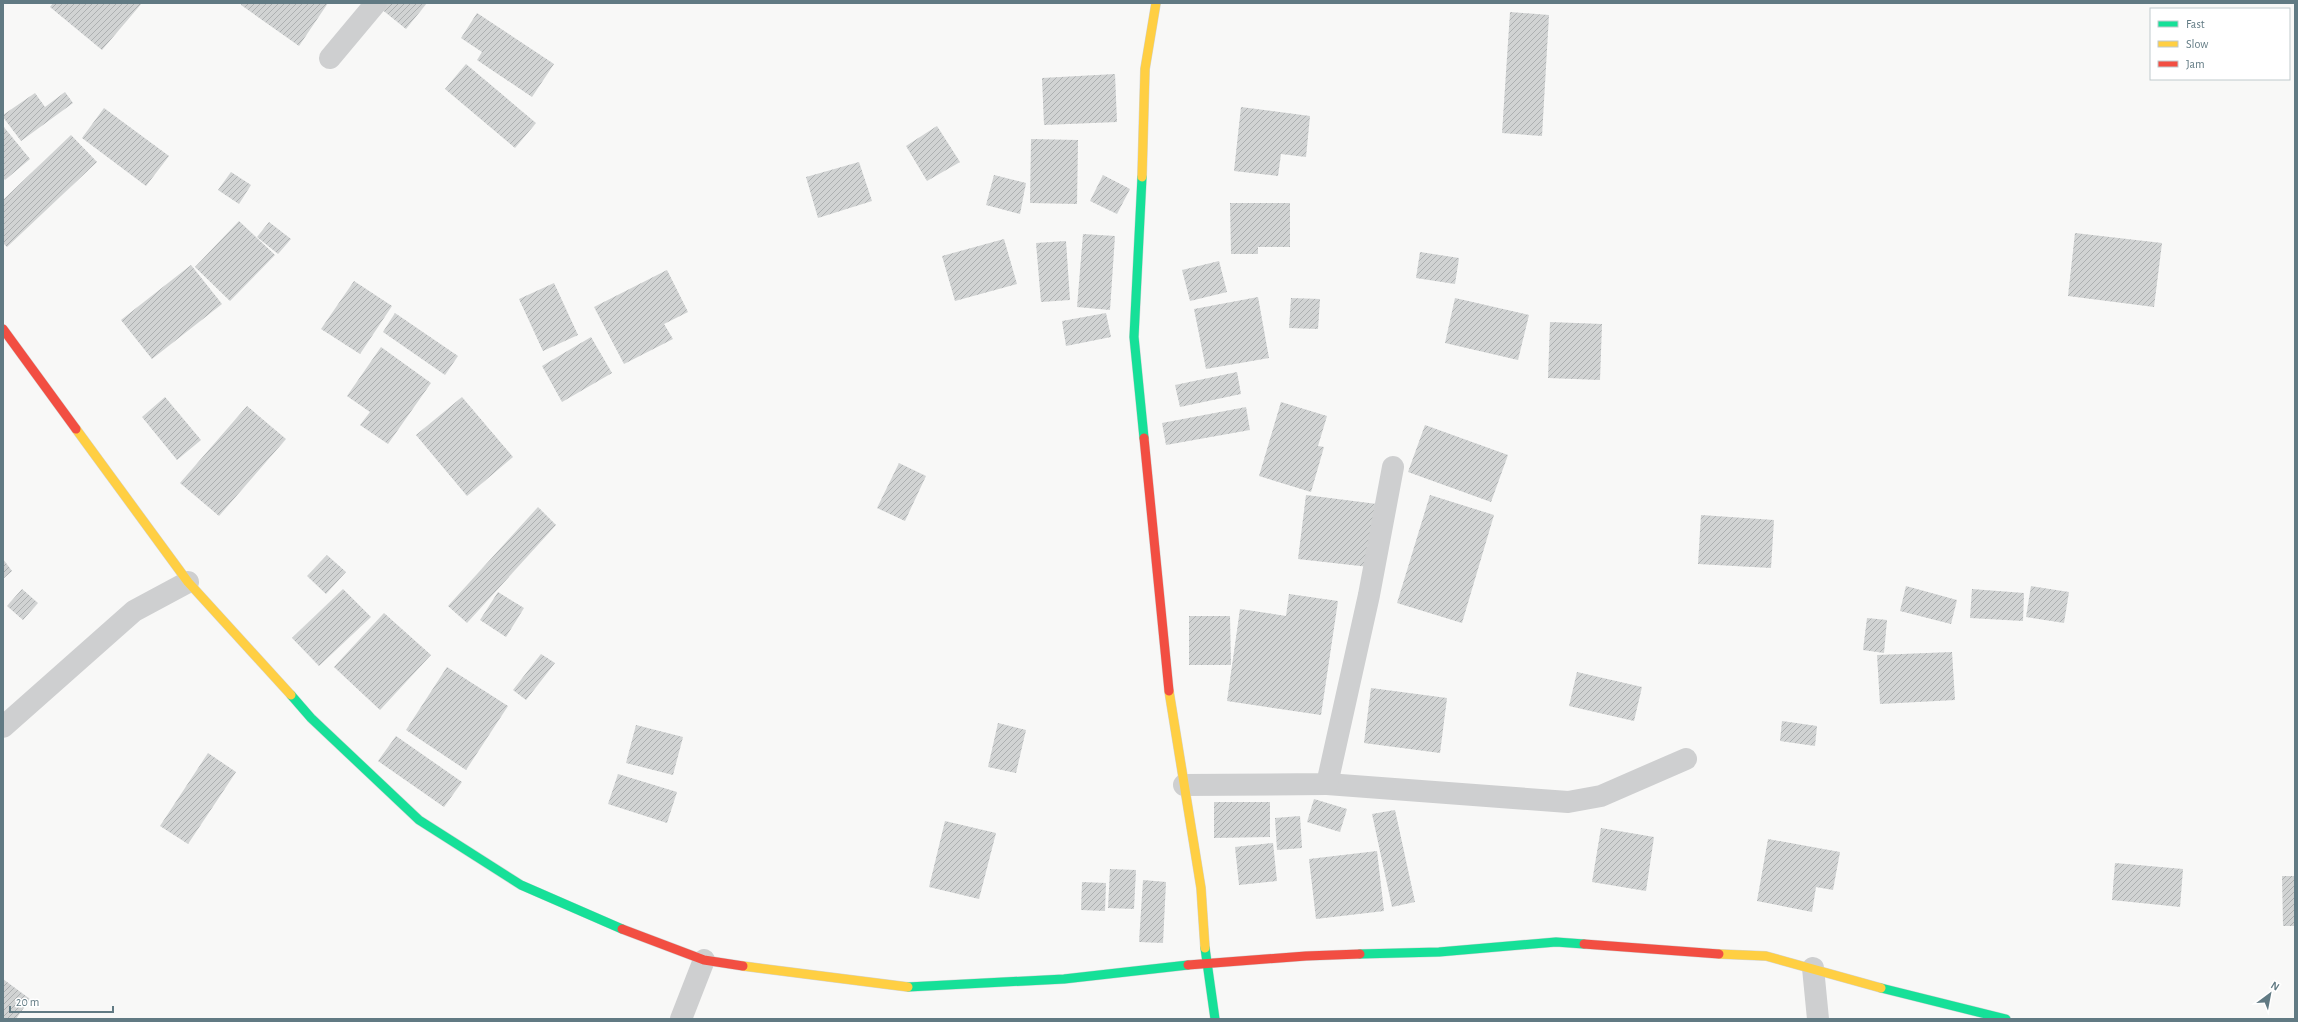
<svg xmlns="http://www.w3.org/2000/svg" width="2298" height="1022" font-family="'Alegreya Sans',sans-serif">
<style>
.building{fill:url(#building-hatch)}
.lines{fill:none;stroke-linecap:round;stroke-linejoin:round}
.fast-casing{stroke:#d3d5d5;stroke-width:10}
.slow-casing{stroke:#d3d5d5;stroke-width:10}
.jam-casing{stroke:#d3d5d5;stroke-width:10}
.street{stroke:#cecfd0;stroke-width:22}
.fast{stroke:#16e098;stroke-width:9}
.slow{stroke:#ffcf43;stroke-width:9}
.jam{stroke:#f24e42;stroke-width:9}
</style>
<defs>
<pattern id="building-hatch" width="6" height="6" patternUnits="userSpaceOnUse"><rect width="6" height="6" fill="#d1d3d3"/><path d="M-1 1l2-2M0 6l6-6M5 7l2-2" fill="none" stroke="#adb0b1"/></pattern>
</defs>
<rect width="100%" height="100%" fill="#f8f8f7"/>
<g class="building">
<path d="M 53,3 L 142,3 L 102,50 L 50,7 Z"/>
<path d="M 242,3 L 328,3 L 299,46 L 241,5 Z"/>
<path d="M 384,3 L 427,3 L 406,29 L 380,8 Z"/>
<path d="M 1510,12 L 1549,15 L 1542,136 L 1502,133 Z"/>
<path d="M 477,13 L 554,64 L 532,97 L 477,60 L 482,52 L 461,38 Z"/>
<path d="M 466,64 L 536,123 L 515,148 L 445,89 Z"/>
<path d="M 1115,74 L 1117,122 L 1044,125 L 1042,78 Z"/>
<path d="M 65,92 L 73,103 L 21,141 L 3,117 L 3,115 L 35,93 L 45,107 Z"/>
<path d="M 1241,107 L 1310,116 L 1306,157 L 1281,154 L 1278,176 L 1234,171 Z"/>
<path d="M 104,108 L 169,156 L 146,186 L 82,138 Z"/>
<path d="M 3,126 L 30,159 L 5,180 L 3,178 Z"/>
<path d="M 937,126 L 960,162 L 927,181 L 906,146 Z"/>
<path d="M 71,135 L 97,162 L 7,247 L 3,243 L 3,200 Z"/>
<path d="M 1031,139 L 1078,140 L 1077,204 L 1030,203 Z"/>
<path d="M 859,162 L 872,201 L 818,218 L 806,177 Z"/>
<path d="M 231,172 L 251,185 L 239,204 L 218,190 Z"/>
<path d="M 994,175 L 1026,183 L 1020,214 L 986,205 Z"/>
<path d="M 1103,175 L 1130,189 L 1117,214 L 1090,201 Z"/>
<path d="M 1230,203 L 1290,203 L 1290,247 L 1258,247 L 1258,254 L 1231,254 Z"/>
<path d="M 239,221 L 275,255 L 230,301 L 195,267 Z"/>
<path d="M 269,222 L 291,239 L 278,254 L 257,237 Z"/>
<path d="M 2075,233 L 2162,243 L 2154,307 L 2068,296 Z"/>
<path d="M 1083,234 L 1115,236 L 1110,310 L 1077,307 Z"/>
<path d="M 1004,239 L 1017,284 L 955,301 L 942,256 Z"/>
<path d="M 1066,241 L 1070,300 L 1041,302 L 1036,243 Z"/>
<path d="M 1420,252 L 1459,258 L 1455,284 L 1416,278 Z"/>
<path d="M 1219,261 L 1227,292 L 1190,301 L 1182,270 Z"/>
<path d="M 191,265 L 222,304 L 152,359 L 121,320 Z"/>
<path d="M 667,270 L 688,312 L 664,324 L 673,339 L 624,364 L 594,307 Z"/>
<path d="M 354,281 L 392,306 L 360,354 L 321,329 Z"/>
<path d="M 554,283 L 578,335 L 543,351 L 519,299 Z"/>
<path d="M 1258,297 L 1269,358 L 1206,369 L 1194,309 Z"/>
<path d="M 1291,298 L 1320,299 L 1318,329 L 1289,328 Z"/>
<path d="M 1455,298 L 1529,315 L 1518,360 L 1445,343 Z"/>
<path d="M 395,313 L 458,356 L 445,375 L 383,332 Z"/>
<path d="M 1106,313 L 1111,337 L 1066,346 L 1062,321 Z"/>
<path d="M 1550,322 L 1602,324 L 1600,380 L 1548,378 Z"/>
<path d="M 591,337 L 612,373 L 562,402 L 542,366 Z"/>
<path d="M 381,347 L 431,383 L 388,444 L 360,425 L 370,412 L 347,396 Z"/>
<path d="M 1237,372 L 1241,394 L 1180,407 L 1175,385 Z"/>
<path d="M 165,397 L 201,440 L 177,460 L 142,417 Z"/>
<path d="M 462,397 L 513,457 L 467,496 L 416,435 Z"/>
<path d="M 1281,402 L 1327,416 L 1318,446 L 1324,447 L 1311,492 L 1259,476 Z"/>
<path d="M 247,406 L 286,439 L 219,516 L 180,483 Z"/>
<path d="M 1246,407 L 1250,430 L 1166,445 L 1162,423 Z"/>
<path d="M 1425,425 L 1508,455 L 1491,502 L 1408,472 Z"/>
<path d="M 899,463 L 926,476 L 905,521 L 877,508 Z"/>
<path d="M 1306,495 L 1377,504 L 1369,567 L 1298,559 Z"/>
<path d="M 1430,495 L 1494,515 L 1462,623 L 1397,603 Z"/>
<path d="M 538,507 L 556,525 L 467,623 L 448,606 Z"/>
<path d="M 1701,515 L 1774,520 L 1771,568 L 1698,564 Z"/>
<path d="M 327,555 L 346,572 L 326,594 L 307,576 Z"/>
<path d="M 3,559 L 12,571 L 3,579 Z"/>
<path d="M 1906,586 L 1957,600 L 1951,624 L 1900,611 Z"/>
<path d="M 2031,586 L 2069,592 L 2064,623 L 2026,617 Z"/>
<path d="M 22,589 L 38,603 L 23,620 L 7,606 Z"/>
<path d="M 343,589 L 371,617 L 319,666 L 292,638 Z"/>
<path d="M 1972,589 L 2024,593 L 2023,621 L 1970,618 Z"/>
<path d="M 498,592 L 524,608 L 506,637 L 480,620 Z"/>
<path d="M 1289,594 L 1338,601 L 1321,715 L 1227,701 L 1240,609 L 1286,616 Z"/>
<path d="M 384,613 L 431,655 L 380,710 L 334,667 Z"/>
<path d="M 1189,616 L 1230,616 L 1231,665 L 1189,665 Z"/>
<path d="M 1867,618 L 1887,620 L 1884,653 L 1863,650 Z"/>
<path d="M 1952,652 L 1955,700 L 1880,704 L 1877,655 Z"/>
<path d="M 541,654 L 555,663 L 526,700 L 513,690 Z"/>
<path d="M 447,667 L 508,706 L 466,770 L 406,730 Z"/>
<path d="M 1577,672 L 1642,687 L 1634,721 L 1569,706 Z"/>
<path d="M 1371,688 L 1447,698 L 1440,753 L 1364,743 Z"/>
<path d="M 1782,721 L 1817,726 L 1815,746 L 1780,741 Z"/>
<path d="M 998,723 L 1026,730 L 1016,773 L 988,767 Z"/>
<path d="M 636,725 L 683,737 L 673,775 L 626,763 Z"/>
<path d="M 396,736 L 462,782 L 444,807 L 378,761 Z"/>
<path d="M 208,753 L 236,772 L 188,844 L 160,826 Z"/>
<path d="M 618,774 L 677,792 L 667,823 L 608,804 Z"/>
<path d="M 1314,799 L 1347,809 L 1340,832 L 1307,822 Z"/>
<path d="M 1214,802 L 1270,802 L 1270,837 L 1214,838 Z"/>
<path d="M 1395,810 L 1415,902 L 1392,907 L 1372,814 Z"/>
<path d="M 1300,816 L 1302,848 L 1277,850 L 1275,818 Z"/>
<path d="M 945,821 L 996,833 L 979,899 L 929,887 Z"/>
<path d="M 1601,828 L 1654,837 L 1646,891 L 1592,882 Z"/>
<path d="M 1768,839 L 1840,852 L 1833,890 L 1816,887 L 1812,912 L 1757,901 Z"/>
<path d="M 1273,843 L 1277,881 L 1239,885 L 1235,847 Z"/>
<path d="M 1377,851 L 1384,911 L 1316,919 L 1309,859 Z"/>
<path d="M 2115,863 L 2183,869 L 2180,907 L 2112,900 Z"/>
<path d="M 1110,869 L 1136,870 L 1134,909 L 1108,908 Z"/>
<path d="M 2282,876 L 2295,876 L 2295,926 L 2283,926 Z"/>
<path d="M 1143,880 L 1166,882 L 1163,943 L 1139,942 Z"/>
<path d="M 1082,882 L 1106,883 L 1105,911 L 1081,910 Z"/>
<path d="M 3,979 L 30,999 L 16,1019 L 3,1019 Z"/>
</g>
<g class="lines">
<defs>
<g id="fast">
<path d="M 1142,177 L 1134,337 L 1144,438"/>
<path d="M 291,695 L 311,718 L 419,820 L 521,885 L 622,929"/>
<path d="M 1205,948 L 1215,1019"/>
<path d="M 1360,954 L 1439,952 L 1556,942 L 1584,944"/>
<path d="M 908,987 L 1064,979 L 1188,965"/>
<path d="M 1881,988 L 2006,1019"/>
</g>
<g id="slow">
<path d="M 1142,177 L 1145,69 L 1156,3"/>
<path d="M 76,429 L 188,582 L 291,695"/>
<path d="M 1169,691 L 1201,888 L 1205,948"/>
<path d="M 1719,954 L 1766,956 L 1881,988"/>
<path d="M 743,966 L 908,987"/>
</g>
<g id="jam">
<path d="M 3,329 L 76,429"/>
<path d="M 1144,438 L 1169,691"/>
<path d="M 622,929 L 704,960 L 743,966"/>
<path d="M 1584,944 L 1719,954"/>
<path d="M 1188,965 L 1306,956 L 1360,954"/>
</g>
</defs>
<use href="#fast" class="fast-casing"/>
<use href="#slow" class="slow-casing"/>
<use href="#jam" class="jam-casing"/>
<g class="street">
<path d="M 330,58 L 376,3"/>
<path d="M 3,727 L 134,611 L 188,582"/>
<path d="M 1327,784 L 1568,802 L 1601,796 L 1686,759"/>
<path d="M 1184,785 L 1327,784 L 1369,595 L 1393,467"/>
<path d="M 1813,968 L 1818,1019"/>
<path d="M 681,1019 L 704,960"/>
</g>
<use href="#fast" class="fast"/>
<use href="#slow" class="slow"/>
<use href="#jam" class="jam"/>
</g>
<rect width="2298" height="1022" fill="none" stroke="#617a83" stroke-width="8"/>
<rect x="2150" y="8" width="140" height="72" fill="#ffffff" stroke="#c0cacd"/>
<rect x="2158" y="21" width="20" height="6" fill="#16e098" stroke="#c0cacd"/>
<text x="2186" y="28" font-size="12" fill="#617a83">Fast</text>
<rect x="2158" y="41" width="20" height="6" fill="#ffcf43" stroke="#c0cacd"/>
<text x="2186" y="48" font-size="12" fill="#617a83">Slow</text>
<rect x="2158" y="61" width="20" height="6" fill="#f24e42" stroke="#c0cacd"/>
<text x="2186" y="68" font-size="12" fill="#617a83">Jam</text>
<g transform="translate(2270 994) rotate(32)" stroke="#ffffff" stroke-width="3" paint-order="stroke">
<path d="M0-3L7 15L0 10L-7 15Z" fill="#617a83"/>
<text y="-6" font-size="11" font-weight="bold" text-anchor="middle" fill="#617a83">N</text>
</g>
<path d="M10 1006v6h103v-6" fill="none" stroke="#617a83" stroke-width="2"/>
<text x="16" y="1006" font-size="12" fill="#617a83" stroke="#ffffff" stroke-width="3" paint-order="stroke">20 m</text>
</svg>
